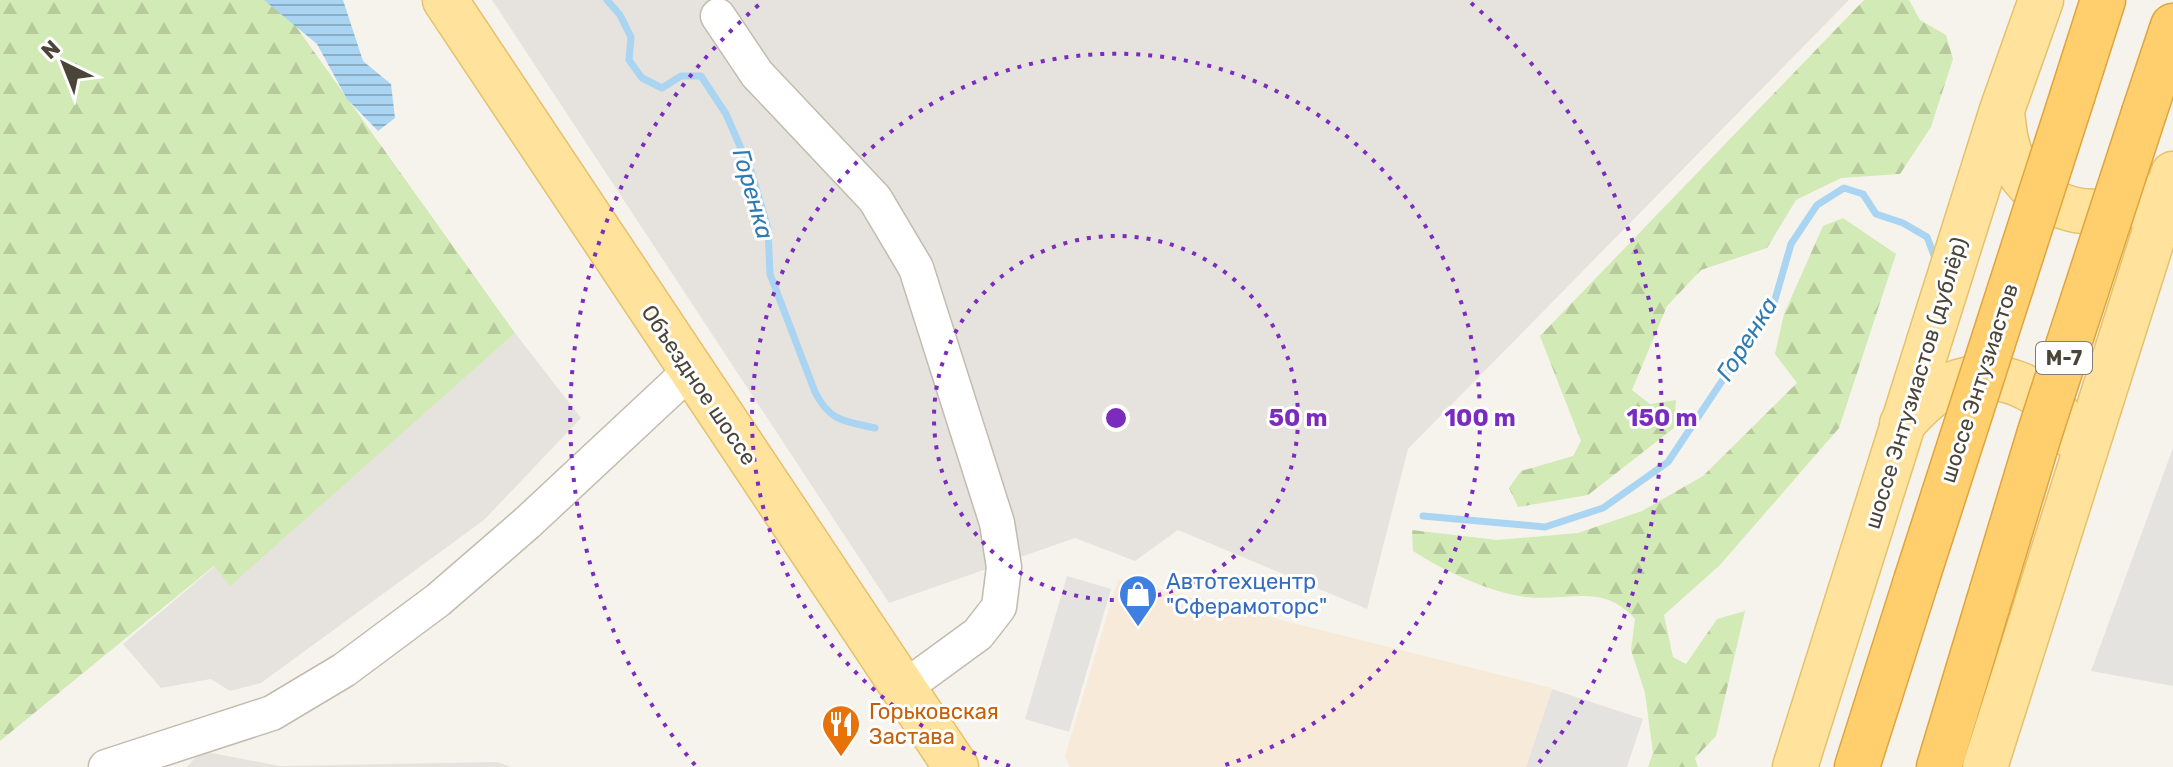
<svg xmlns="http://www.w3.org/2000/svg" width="2173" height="767" font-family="Rubik,sans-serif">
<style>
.commercial{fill:#f7ead8}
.industrial{fill:#e6e2dd}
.forest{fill:url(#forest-firs)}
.parking{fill:#e5e3e0}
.water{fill:url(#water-rules)}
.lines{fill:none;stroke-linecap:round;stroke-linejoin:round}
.stream{stroke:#a9d4f2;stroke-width:7}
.minor-casing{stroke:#c2bbae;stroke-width:37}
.major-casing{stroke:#e6c16a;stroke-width:47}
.highway-casing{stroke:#e0a43c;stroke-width:47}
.minor{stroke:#fff;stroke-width:34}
.major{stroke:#ffe39c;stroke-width:44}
.highway{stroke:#ffcf6e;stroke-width:44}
.highway-bridge-casing{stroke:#e0a43c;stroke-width:47;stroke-linecap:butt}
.highway-bridge{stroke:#ffcf6e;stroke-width:44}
.ring{fill:none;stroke:#7b2cbf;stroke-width:4;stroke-dasharray:4 8}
.labels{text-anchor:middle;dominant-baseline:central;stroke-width:6;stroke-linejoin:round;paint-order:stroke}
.shield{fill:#fff;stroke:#817c74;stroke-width:2}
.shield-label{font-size:20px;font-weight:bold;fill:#4b4439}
.street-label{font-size:22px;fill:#4b4439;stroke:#fff}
.shop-label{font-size:22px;fill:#366cbe;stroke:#fff;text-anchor:start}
.food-label{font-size:22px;fill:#c56008;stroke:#fff;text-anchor:start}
.water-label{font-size:24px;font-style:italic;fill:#2e7ab2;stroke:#fff}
.centre{fill:#7b2cbf;stroke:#fff;stroke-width:4}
.ring-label{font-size:24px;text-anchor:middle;font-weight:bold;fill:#7b2cbf;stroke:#fff;stroke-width:6;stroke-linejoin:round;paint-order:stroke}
</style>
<defs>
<pattern id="forest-firs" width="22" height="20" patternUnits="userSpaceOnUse" patternTransform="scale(2)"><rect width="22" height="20" fill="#d2eab5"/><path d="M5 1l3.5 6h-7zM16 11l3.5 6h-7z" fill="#b6ca9c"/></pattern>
<pattern id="water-rules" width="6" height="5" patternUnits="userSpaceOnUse" patternTransform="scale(2)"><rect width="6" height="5" fill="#a9d4f2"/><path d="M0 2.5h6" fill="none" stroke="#8caec5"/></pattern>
</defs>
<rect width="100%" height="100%" fill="#f6f3ec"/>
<path class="commercial" d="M 1118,579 L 1552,688 L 1526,767 L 1070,767 L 1065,756 Z"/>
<g class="industrial">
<path d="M 492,0 L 1849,0 L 1408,449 L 1367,609 L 1178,530 L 1135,561 L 1075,538 L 889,603 Z"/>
<path d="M 515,333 L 581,418 L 484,520 L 261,683 L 230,691 L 211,679 L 161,688 L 123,644 L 215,566 L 230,585 Z"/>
<path d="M 201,751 L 280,766 L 497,762 L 512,767 L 187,767 Z"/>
</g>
<g class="forest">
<path d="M 0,0 L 277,0 L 515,333 L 230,586 L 214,566 L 0,741 Z"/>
<path d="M 1864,0 L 1909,0 L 1920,20 L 1946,35 L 1953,59 L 1931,127 L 1900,174 L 1841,178 L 1796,200 L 1767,248 L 1701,270 L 1667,306 L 1632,390 L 1650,404 L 1676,400 L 1674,428 L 1588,495 L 1518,507 L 1509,488 L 1521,471 L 1573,456 L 1581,441 L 1540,336 Z"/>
<path d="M 1843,218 L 1896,254 L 1839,428 L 1720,565 L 1664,615 L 1673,657 L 1686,664 L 1717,619 L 1745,611 L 1716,736 L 1695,758 L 1698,767 L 1648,767 L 1653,753 L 1645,693 L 1631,650 L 1635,619 C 1602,582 1568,602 1526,597 C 1491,593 1442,570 1413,551 L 1412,530 L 1497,540 L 1578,533 L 1642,511 L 1703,476 L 1797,383 L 1775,354 L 1784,314 L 1823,226 Z"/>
</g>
<g class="parking">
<path d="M 2173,448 L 2173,686 L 2091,671 Z"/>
<path d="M 1067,576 L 1111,589 L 1069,732 L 1025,719 Z"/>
<path d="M 1552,689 L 1643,719 L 1627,767 L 1526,767 Z"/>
</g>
<path class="water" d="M 264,0 L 343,0 L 363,61 L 391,84 L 395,118 L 378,131 L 347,99 L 317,44 Z"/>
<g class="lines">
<g class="stream">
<path d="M 607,0 L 620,15 L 631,37 L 629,60 L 642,78 L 662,88 L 681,76 L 701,76 L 726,114 L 752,174 L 768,229 L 770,274 L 815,392 C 830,422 845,421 875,428"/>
<path d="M 1423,516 L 1545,527 L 1603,508 L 1668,462 L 1774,303 L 1791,244 L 1817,205 L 1844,188 L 1863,194 L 1876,214 L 1903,223 L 1927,237 L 1937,263"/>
</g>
<defs>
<g id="minor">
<path d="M 718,16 L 757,74 L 875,199 L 916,268 L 997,523 L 1004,567 L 999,607 L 978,634 L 904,688"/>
<path d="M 106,767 L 272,713 L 344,670 L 438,600 L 527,523 L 690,371"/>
</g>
<g id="major">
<path d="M 445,0 L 956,767"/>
<path d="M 2002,112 C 2004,129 2005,145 2013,161 C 2036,211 2100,227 2145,196"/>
<path d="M 1902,424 C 1917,409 1930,393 1950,385 C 1997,365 2051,388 2070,435"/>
<path d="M 1795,767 L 2002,110 L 2041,0"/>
<path d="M 1985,767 L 2173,174"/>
</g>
<g id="highway">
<path d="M 2073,94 L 2103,0"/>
<path d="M 2144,113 L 2173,26"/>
<path d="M 1857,767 L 1916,581"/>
<path d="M 1939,767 L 1988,604"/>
</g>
</defs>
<use href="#minor" class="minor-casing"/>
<use href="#major" class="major-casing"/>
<use href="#highway" class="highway-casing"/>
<use href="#minor" class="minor"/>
<use href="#major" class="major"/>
<use href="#highway" class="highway"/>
<defs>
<g id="highway-bridge">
<path d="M 1916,581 L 2073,94"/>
<path d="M 1988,604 L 2040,432 L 2144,113"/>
</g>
</defs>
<use href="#highway-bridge" class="highway-bridge-casing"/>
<use href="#highway-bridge" class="highway-bridge"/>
</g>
<g class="ring">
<circle cx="1116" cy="418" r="182"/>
<path d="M1010 766A364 364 0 1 1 1222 766"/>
<path d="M695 765A546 546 0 0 1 761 3M1471 3A546 546 0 0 1 1537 765"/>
</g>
<defs>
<symbol id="shop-pin" viewBox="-11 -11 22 30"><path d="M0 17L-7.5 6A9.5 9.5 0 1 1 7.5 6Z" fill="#3f7fe0" stroke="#fff"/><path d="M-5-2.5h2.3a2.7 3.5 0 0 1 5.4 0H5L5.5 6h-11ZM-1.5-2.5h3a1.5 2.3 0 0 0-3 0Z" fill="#fff"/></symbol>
<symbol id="restaurant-pin" viewBox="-11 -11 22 30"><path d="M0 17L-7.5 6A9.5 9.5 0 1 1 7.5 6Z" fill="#e8710a" stroke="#fff"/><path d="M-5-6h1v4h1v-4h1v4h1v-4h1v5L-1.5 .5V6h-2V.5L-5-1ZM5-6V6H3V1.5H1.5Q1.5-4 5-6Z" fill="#fff"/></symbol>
</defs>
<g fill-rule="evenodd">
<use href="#shop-pin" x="1116" y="572" width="44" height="60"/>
<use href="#restaurant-pin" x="819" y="702" width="44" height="60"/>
</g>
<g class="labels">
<rect class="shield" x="2036" y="342" width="56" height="32" rx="6"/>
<g class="shield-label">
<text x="2064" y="358">М-7</text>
</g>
<g class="street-label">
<text transform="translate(1916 383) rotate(-73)">шоссе Энтузиастов (дублёр)</text>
<text transform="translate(1979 383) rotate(-72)">шоссе Энтузиастов</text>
<text transform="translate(699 385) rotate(56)">Объездное шоссе</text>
</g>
<g class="shop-label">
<text x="1166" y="581">Автотехцентр<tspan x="1166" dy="25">"Сферамоторс"</tspan></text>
</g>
<g class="food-label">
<text x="869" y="711">Горьковская<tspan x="869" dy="25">Застава</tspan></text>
</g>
<g class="water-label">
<text transform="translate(753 194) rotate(74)">Горенка</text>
<text transform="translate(1747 339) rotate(-58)">Горенка</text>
</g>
</g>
<circle cx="1116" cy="418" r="12" class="centre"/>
<g class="ring-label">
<text x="1298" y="426">50 m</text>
<text x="1480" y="426">100 m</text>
<text x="1662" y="426">150 m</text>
</g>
<g transform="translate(64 64) rotate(317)" stroke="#ffffff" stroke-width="6" paint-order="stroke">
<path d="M0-6L14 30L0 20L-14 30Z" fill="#4b4439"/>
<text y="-12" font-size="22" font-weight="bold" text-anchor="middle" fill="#4b4439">N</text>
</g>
</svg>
